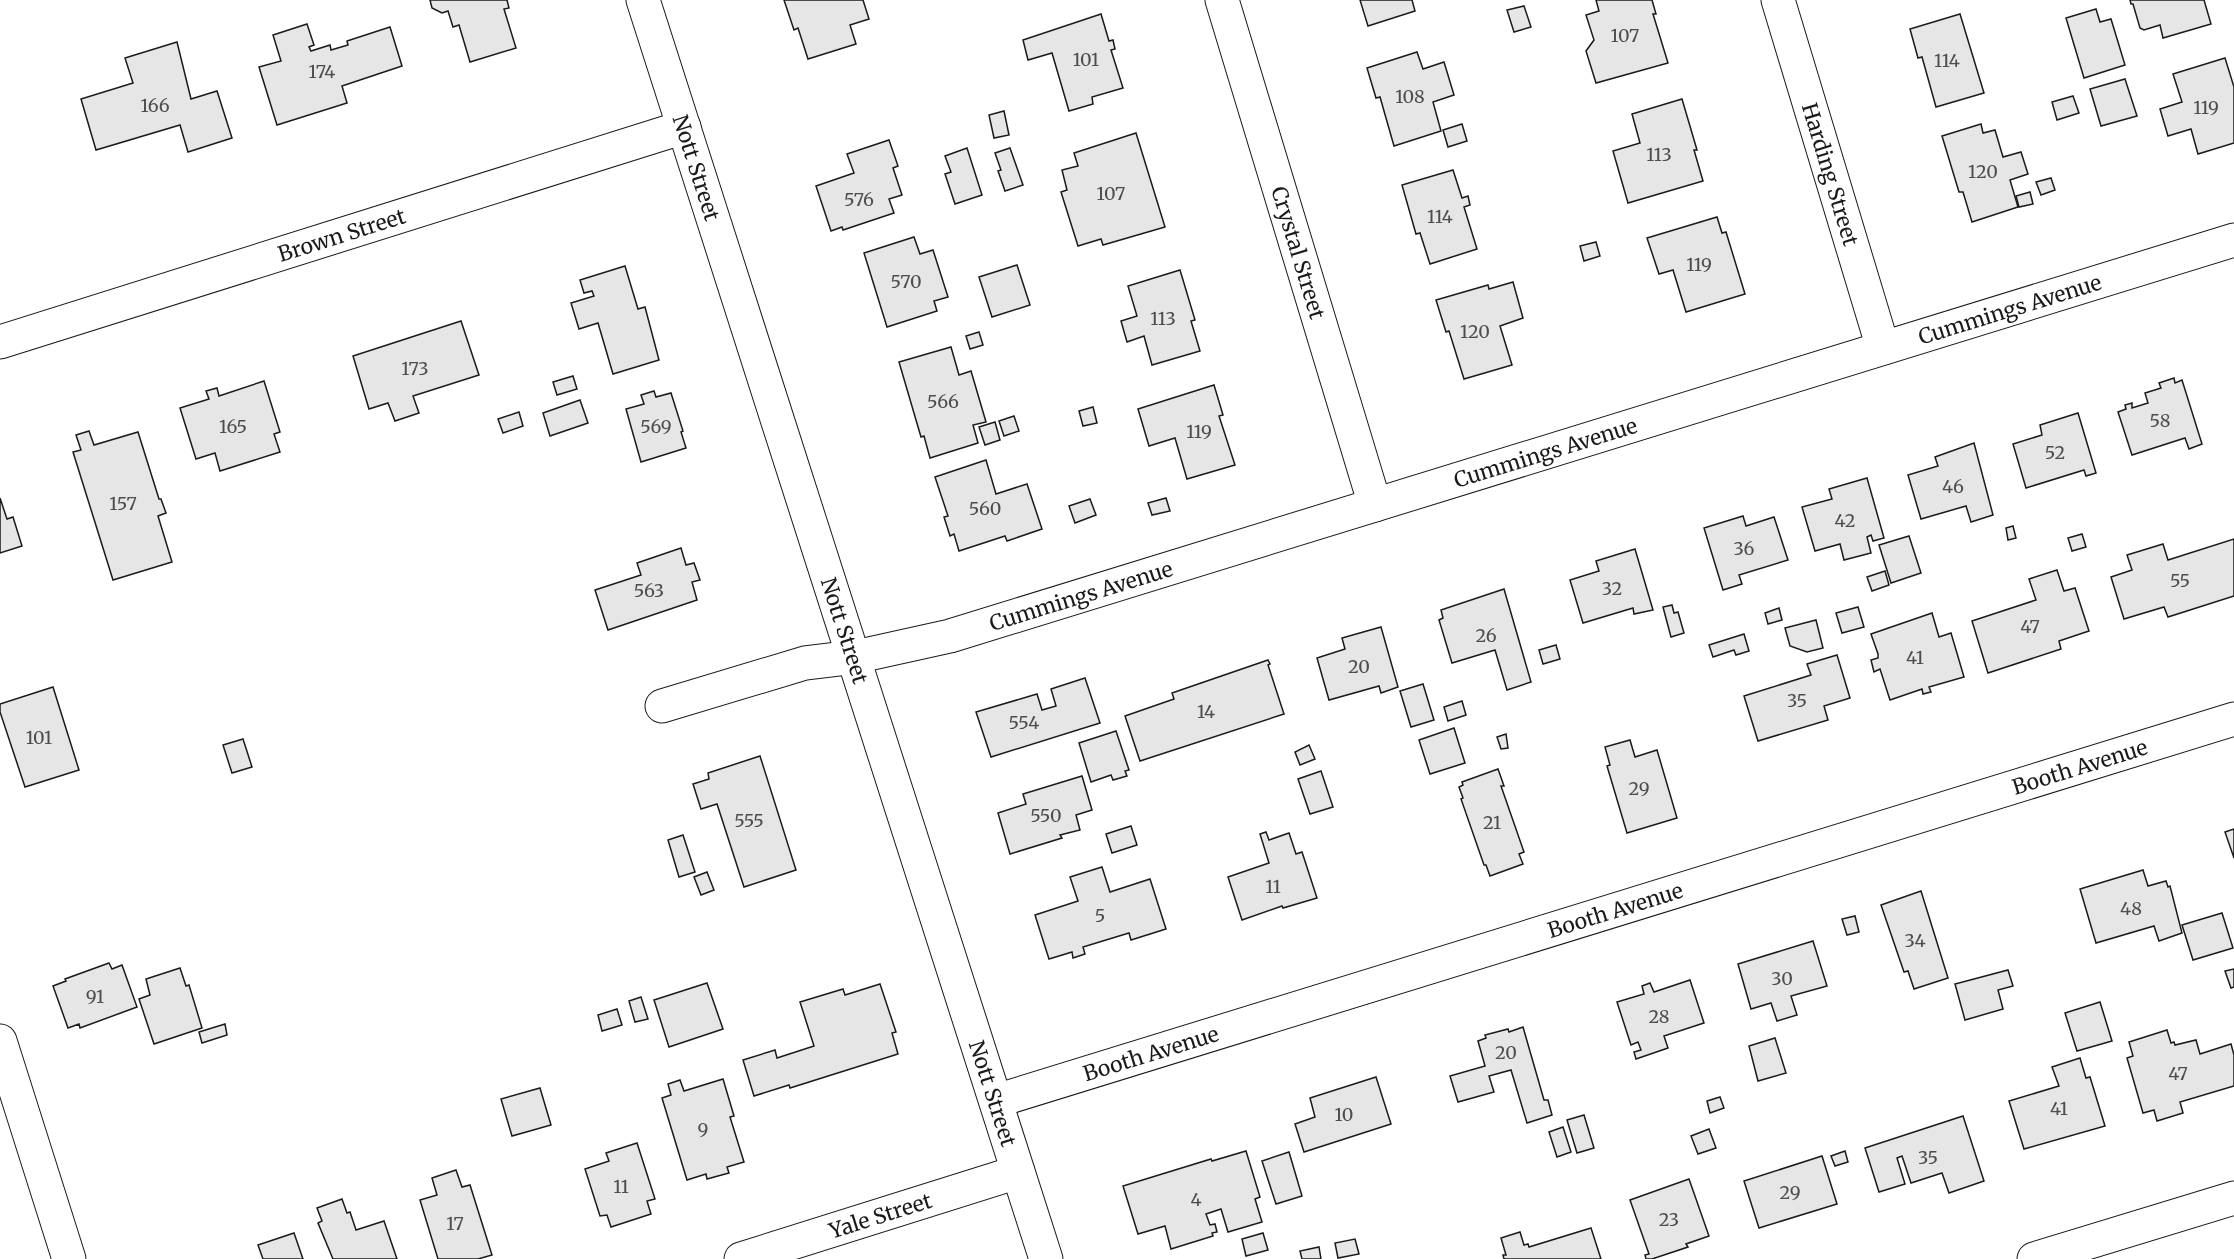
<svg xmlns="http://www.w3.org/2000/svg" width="2234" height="1259" font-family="Merriweather,serif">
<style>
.building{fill:#e6e6e6;stroke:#1a1a1a;stroke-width:1.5}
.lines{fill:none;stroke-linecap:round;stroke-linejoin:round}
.street-casing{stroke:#1a1a1a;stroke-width:35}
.secondary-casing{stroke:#1a1a1a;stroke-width:35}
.street{stroke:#fff;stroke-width:33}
.secondary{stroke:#fff;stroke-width:33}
.labels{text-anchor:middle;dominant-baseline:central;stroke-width:4.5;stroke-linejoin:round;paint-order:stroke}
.number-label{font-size:18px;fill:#4d4d4d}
.street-label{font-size:21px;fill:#1a1a1a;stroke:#fff}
</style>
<rect width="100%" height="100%" fill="#fff"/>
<g class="building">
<path d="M 430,0 L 507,0 L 509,8 L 504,9 L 516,48 L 470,62 L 459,25 L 453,27 L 448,11 L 442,13 L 432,8 Z"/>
<path d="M 784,0 L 863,0 L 869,19 L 850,25 L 856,44 L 808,59 L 798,28 L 794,30 Z"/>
<path d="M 1360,0 L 1412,0 L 1415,11 L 1368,26 Z"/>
<path d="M 1596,0 L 1652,0 L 1656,14 L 1653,14 L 1668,63 L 1596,83 L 1586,51 L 1594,40 L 1586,15 L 1599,11 Z"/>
<path d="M 2130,0 L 2204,0 L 2211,24 L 2163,38 L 2160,25 L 2144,30 L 2140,28 L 2133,4 L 2131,4 Z"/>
<path d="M 1524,6 L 1531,27 L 1514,32 L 1507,10 Z"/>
<path d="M 2096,9 L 2100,22 L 2111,19 L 2125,65 L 2084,78 L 2066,18 Z"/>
<path d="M 1101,14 L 1109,41 L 1113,40 L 1115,49 L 1111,50 L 1123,88 L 1092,97 L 1093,104 L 1069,111 L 1052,53 L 1028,60 L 1023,40 Z"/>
<path d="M 1960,14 L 1984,93 L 1936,107 L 1922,57 L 1918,58 L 1910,29 Z"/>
<path d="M 307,24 L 314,45 L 309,47 L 311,51 L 330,45 L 331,50 L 348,45 L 347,41 L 390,27 L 402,66 L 342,86 L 347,103 L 277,125 L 259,67 L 281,61 L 273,35 Z"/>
<path d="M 177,42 L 191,99 L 217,91 L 232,138 L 188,152 L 180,125 L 96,150 L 81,99 L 133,83 L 125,58 Z"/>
<path d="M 1417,52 L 1423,69 L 1444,62 L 1454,95 L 1433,102 L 1441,131 L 1394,146 L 1380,97 L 1376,98 L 1367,68 Z"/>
<path d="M 2225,58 L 2234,87 L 2234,143 L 2198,154 L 2191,129 L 2168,136 L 2160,109 L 2182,102 L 2173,74 Z"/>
<path d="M 2125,79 L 2137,116 L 2101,126 L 2090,89 Z"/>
<path d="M 2073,96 L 2079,113 L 2057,120 L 2052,102 Z"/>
<path d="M 1682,99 L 1697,150 L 1694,150 L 1703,181 L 1628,203 L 1613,151 L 1640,143 L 1632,114 Z"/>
<path d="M 1004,111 L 1009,135 L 994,138 L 989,115 Z"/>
<path d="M 1462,124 L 1467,141 L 1448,147 L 1443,130 Z"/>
<path d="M 1981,124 L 1983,133 L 1995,130 L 2003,157 L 2021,152 L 2028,174 L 2010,180 L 2018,207 L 1972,222 L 1963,192 L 1959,192 L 1942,136 Z"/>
<path d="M 1136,133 L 1165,227 L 1103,245 L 1101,239 L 1078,246 L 1061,192 L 1067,190 L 1062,170 L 1078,166 L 1074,153 Z"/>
<path d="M 889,140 L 898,166 L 893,168 L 902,195 L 889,199 L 894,213 L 843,230 L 842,227 L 831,231 L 816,186 L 854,173 L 847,154 Z"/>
<path d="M 967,148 L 982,195 L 955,204 L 945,174 L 951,172 L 945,156 Z"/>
<path d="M 1010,148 L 1023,185 L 1005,191 L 998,171 L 1001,170 L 995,153 Z"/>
<path d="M 1453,170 L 1462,198 L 1468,196 L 1470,205 L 1464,207 L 1477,249 L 1430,264 L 1420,233 L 1416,234 L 1402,185 Z"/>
<path d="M 2051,178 L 2055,190 L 2041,195 L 2036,182 Z"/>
<path d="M 2030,192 L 2033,204 L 2019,207 L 2016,196 Z"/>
<path d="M 1717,217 L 1722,233 L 1726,232 L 1745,294 L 1686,312 L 1673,270 L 1659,274 L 1647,238 Z"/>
<path d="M 914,237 L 920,254 L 933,250 L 948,297 L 934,301 L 937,311 L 887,327 L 864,253 Z"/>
<path d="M 1596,242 L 1600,256 L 1584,261 L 1580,246 Z"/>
<path d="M 1017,265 L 1030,305 L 992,317 L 979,277 Z"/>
<path d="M 625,266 L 638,309 L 645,307 L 659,360 L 613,374 L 598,323 L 579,329 L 571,303 L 594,296 L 592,291 L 584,293 L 580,280 Z"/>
<path d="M 1180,270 L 1195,320 L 1191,321 L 1200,351 L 1152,365 L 1144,336 L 1127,342 L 1121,321 L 1137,316 L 1128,286 Z"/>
<path d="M 1513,282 L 1523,318 L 1500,326 L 1512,365 L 1464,379 L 1449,331 L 1446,332 L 1436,300 L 1488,285 L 1489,289 Z"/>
<path d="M 461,321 L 479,375 L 413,396 L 419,413 L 395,421 L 388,403 L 369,409 L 353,356 Z"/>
<path d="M 979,332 L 983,345 L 970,349 L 966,336 Z"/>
<path d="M 951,347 L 959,375 L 971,371 L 986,422 L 973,425 L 978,443 L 930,458 L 924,436 L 921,437 L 899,362 Z"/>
<path d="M 573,376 L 577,389 L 557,395 L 553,382 Z"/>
<path d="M 2174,378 L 2175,383 L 2182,380 L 2202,444 L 2189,449 L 2185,438 L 2132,455 L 2118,412 L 2126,409 L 2125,405 L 2132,403 L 2132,408 L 2148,403 L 2145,393 L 2161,388 L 2159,383 Z"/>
<path d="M 264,381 L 280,432 L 274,434 L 280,452 L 220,471 L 215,453 L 196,459 L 180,408 L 209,399 L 206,391 L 217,388 L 219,396 Z"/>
<path d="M 1214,385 L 1223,415 L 1219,416 L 1235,465 L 1187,479 L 1175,438 L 1149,446 L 1138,409 Z"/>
<path d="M 654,391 L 656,397 L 671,393 L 683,431 L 681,432 L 686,448 L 641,462 L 626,409 L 644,404 L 641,395 Z"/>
<path d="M 580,400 L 588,423 L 550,436 L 543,413 Z"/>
<path d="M 1093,407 L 1097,423 L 1083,426 L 1079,411 Z"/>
<path d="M 519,412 L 523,426 L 503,433 L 498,419 Z"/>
<path d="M 2078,413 L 2096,473 L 2086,476 L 2084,470 L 2026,488 L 2013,444 L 2042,435 L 2040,425 Z"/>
<path d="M 1014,416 L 1019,431 L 1004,436 L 999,421 Z"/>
<path d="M 995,422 L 1000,440 L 985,445 L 979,427 Z"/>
<path d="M 89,431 L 94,445 L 138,432 L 159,499 L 161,499 L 166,513 L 158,516 L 172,562 L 113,580 L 73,452 L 81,450 L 76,435 Z"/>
<path d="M 1974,443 L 1993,515 L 1971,522 L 1966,506 L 1921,519 L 1908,475 L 1938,466 L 1935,457 Z"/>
<path d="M 986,460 L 996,494 L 1027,484 L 1042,529 L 1007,541 L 1005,536 L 959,551 L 954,534 L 950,536 L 944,517 L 948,516 L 935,477 Z"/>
<path d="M 1867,478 L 1884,538 L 1873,541 L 1871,535 L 1867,537 L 1871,553 L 1844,560 L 1840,544 L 1815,551 L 1802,507 L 1832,499 L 1829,489 Z"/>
<path d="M 0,498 L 7,519 L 13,517 L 22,546 L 0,553 Z"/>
<path d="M 1166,498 L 1170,511 L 1152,515 L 1148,503 Z"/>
<path d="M 1090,499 L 1096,515 L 1075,523 L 1069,506 Z"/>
<path d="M 1743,516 L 1746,526 L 1774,517 L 1788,560 L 1739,575 L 1742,584 L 1723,590 L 1704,528 Z"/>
<path d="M 2013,526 L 2016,538 L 2008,540 L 2006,528 Z"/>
<path d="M 2082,534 L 2086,547 L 2072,551 L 2068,538 Z"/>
<path d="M 1909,536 L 1921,573 L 1891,583 L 1879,545 Z"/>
<path d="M 2234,539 L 2234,596 L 2168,617 L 2164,607 L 2124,619 L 2111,577 L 2132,570 L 2127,555 L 2163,544 L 2168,560 Z"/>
<path d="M 681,548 L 686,565 L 694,563 L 700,580 L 692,582 L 697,600 L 608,630 L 595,590 L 641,575 L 637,563 Z"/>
<path d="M 1635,549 L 1653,610 L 1634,614 L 1633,608 L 1583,623 L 1570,580 L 1599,571 L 1596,561 Z"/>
<path d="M 2057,570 L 2064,591 L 2075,588 L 2089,631 L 2059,641 L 2061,649 L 1988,673 L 1972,621 L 2036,600 L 2029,579 Z"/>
<path d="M 1885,571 L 1889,585 L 1872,591 L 1867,577 Z"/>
<path d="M 1504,589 L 1531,682 L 1507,690 L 1495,650 L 1452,663 L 1439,620 L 1443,618 L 1441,610 Z"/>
<path d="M 1672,605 L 1674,613 L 1678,612 L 1684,633 L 1671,637 L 1663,607 Z"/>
<path d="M 1858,607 L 1864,627 L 1842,633 L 1836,613 Z"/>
<path d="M 1779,608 L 1782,620 L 1768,624 L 1765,613 Z"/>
<path d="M 1932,613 L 1939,637 L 1951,633 L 1964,677 L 1929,687 L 1931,692 L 1923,694 L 1922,689 L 1890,700 L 1880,669 L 1874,672 L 1871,660 L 1878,658 L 1878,654 L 1871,634 Z"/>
<path d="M 1816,620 L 1823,648 L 1807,652 L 1790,646 L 1785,628 Z"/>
<path d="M 1381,627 L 1398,687 L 1381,693 L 1379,686 L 1329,700 L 1317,658 L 1345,649 L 1342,638 Z"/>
<path d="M 1744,634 L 1749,651 L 1736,655 L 1734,650 L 1713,657 L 1709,645 Z"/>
<path d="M 1556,645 L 1560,659 L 1543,664 L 1539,650 Z"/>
<path d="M 1837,655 L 1850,698 L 1824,706 L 1828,720 L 1758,741 L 1744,696 L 1811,675 L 1807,664 Z"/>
<path d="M 1268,660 L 1270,664 L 1268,665 L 1284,714 L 1140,761 L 1125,716 L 1174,699 L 1172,693 Z"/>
<path d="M 1085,678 L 1100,723 L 991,757 L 976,712 L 1037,694 L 1042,710 L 1056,706 L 1051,689 Z"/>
<path d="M 1423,684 L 1434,720 L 1411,727 L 1400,691 Z"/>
<path d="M 53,687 L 79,770 L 25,787 L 0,712 L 0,704 Z"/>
<path d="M 1462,701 L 1466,715 L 1448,721 L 1444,707 Z"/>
<path d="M 1454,728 L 1465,763 L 1430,774 L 1419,740 Z"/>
<path d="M 1116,731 L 1129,770 L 1125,771 L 1127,776 L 1113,780 L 1111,775 L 1091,782 L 1079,743 Z"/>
<path d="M 1506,734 L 1508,748 L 1501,749 L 1497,737 Z"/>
<path d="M 243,739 L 252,767 L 232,773 L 223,745 Z"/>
<path d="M 1630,740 L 1635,757 L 1657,750 L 1677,818 L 1627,833 L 1607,766 L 1610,765 L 1605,747 Z"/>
<path d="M 1309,745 L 1315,759 L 1300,765 L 1295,752 Z"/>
<path d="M 760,756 L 796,870 L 744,887 L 717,804 L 701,809 L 693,784 L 709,779 L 708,773 Z"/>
<path d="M 1498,769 L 1504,786 L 1501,786 L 1524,852 L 1519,854 L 1523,864 L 1490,876 L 1486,865 L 1484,865 L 1461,799 L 1463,798 L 1459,787 L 1463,785 L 1462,782 Z"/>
<path d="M 1321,771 L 1333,807 L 1310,814 L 1298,779 Z"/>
<path d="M 1082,776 L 1092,810 L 1076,815 L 1080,830 L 1060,835 L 1062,838 L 1010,854 L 998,813 L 1026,804 L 1023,794 Z"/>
<path d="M 1131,826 L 1137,845 L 1112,853 L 1106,834 Z"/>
<path d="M 2234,829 L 2234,858 L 2225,832 Z"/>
<path d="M 1266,832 L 1269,840 L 1289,833 L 1296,854 L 1302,852 L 1317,898 L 1283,908 L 1282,906 L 1242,920 L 1228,877 L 1269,863 L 1260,834 Z"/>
<path d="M 683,835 L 695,872 L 679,877 L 668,840 Z"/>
<path d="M 1102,867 L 1110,892 L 1150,879 L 1166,929 L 1131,940 L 1129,933 L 1083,947 L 1085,954 L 1073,958 L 1072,952 L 1049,959 L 1035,915 L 1078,901 L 1070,877 Z"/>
<path d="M 2143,870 L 2148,886 L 2166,881 L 2168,887 L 2170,886 L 2182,933 L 2159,941 L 2154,926 L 2096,943 L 2080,889 Z"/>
<path d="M 707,872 L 714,890 L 701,895 L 694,877 Z"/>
<path d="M 1921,891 L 1948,978 L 1914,989 L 1908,971 L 1904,972 L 1881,905 Z"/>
<path d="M 2222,913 L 2233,948 L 2193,960 L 2182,925 Z"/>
<path d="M 1855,916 L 1859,932 L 1847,935 L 1842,919 Z"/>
<path d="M 1813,941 L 1827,986 L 1791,996 L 1797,1015 L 1777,1021 L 1771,1003 L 1751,1009 L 1738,964 Z"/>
<path d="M 109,963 L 112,969 L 122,965 L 137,1007 L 80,1028 L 79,1024 L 68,1028 L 53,986 L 66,981 L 65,979 Z"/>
<path d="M 180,968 L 186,986 L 189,985 L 202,1028 L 154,1044 L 139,999 L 150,995 L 146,979 Z"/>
<path d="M 2234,969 L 2234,987 L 2231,988 L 2225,971 Z"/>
<path d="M 2008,970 L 2013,986 L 1998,990 L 2003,1009 L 1965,1020 L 1955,984 Z"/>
<path d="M 1690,980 L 1704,1023 L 1664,1036 L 1668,1048 L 1636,1059 L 1634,1052 L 1641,1050 L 1638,1042 L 1631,1045 L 1617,1002 L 1644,994 L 1642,986 L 1650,983 L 1654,992 Z"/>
<path d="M 707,983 L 723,1029 L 669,1047 L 654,1000 Z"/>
<path d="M 880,984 L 896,1032 L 892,1033 L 898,1054 L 790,1088 L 789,1085 L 754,1096 L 743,1060 L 775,1050 L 777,1058 L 814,1046 L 800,1002 L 843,989 L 845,995 Z"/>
<path d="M 641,997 L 648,1019 L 635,1022 L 629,1001 Z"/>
<path d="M 2100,1002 L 2112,1041 L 2077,1051 L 2065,1013 Z"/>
<path d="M 617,1009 L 622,1025 L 602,1031 L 598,1015 Z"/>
<path d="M 225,1024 L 227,1035 L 202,1043 L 199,1032 Z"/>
<path d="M 1523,1027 L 1544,1100 L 1548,1100 L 1552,1115 L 1527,1123 L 1511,1070 L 1489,1076 L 1494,1092 L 1458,1102 L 1450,1076 L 1485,1066 L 1478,1041 L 1486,1038 L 1485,1035 L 1508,1029 L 1509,1032 Z"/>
<path d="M 2167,1030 L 2171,1043 L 2174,1042 L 2175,1045 L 2196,1040 L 2200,1054 L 2231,1044 L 2234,1055 L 2234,1086 L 2180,1102 L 2183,1113 L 2157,1121 L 2154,1110 L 2143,1113 L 2127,1058 L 2133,1056 L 2129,1042 Z"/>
<path d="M 1775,1038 L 1786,1073 L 1758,1081 L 1749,1046 Z"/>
<path d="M 2080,1058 L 2086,1078 L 2090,1077 L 2105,1126 L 2024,1149 L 2009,1101 L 2059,1086 L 2052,1067 Z"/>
<path d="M 1376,1077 L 1391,1124 L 1304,1152 L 1295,1124 L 1315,1117 L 1310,1098 Z"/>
<path d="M 723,1079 L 734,1116 L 730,1117 L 744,1162 L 727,1167 L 729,1173 L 707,1179 L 706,1174 L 687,1180 L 662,1098 L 671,1095 L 668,1084 L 680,1080 L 684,1091 Z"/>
<path d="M 540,1088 L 551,1125 L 512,1136 L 501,1099 Z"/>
<path d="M 1720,1097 L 1724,1108 L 1710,1113 L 1707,1101 Z"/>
<path d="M 1584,1115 L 1594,1148 L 1577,1153 L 1567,1120 Z"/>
<path d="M 1963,1116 L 1984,1181 L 1949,1193 L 1942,1173 L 1911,1183 L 1902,1156 L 1897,1158 L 1905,1184 L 1879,1192 L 1865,1148 Z"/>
<path d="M 1563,1127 L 1571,1152 L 1557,1157 L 1549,1132 Z"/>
<path d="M 1709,1129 L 1716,1148 L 1698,1154 L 1691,1136 Z"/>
<path d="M 637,1143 L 655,1199 L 647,1201 L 651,1214 L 611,1227 L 607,1215 L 600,1216 L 585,1169 L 609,1161 L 606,1153 Z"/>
<path d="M 1246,1151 L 1260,1197 L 1255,1199 L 1262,1222 L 1228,1232 L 1221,1209 L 1206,1214 L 1210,1225 L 1215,1224 L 1217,1232 L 1212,1233 L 1213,1236 L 1171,1249 L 1165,1226 L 1138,1234 L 1123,1186 L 1211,1159 L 1212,1161 Z"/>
<path d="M 1845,1151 L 1848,1162 L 1835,1166 L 1831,1156 Z"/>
<path d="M 1289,1152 L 1302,1196 L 1276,1204 L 1262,1161 Z"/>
<path d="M 1822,1156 L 1837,1204 L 1759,1228 L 1744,1181 Z"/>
<path d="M 456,1170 L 462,1187 L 470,1185 L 492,1255 L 478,1259 L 438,1259 L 420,1200 L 437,1195 L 432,1178 Z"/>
<path d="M 1689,1179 L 1709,1236 L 1686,1244 L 1688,1247 L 1652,1259 L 1646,1259 L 1645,1255 L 1649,1254 L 1630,1200 Z"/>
<path d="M 342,1199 L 347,1213 L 350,1212 L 356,1230 L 384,1221 L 397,1259 L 333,1259 L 318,1223 L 322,1221 L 317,1208 Z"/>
<path d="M 1591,1228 L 1601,1259 L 1504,1259 L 1503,1255 L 1506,1255 L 1501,1238 L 1520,1232 L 1524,1245 L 1528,1244 L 1529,1247 Z"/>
<path d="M 294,1233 L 303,1259 L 263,1259 L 258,1245 Z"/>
<path d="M 1263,1233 L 1268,1250 L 1246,1256 L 1242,1239 Z"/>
<path d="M 1355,1239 L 1359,1254 L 1338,1258 L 1335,1243 Z"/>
<path d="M 1319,1247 L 1321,1259 L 1302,1259 L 1300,1251 Z"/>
</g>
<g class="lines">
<defs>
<g id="street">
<path id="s1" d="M 1222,0 L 1375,505"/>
<path id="s2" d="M 1778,0 L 1883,348"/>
<path id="s3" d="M 0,342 L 684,127"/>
<path id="s4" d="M 662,706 L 805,663 L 855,657 L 950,636 L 2234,240"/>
<path d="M 0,1041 L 69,1259"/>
<path id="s5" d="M 996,1101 L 2234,719"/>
<path id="s6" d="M 741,1259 L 1018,1172"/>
<path d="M 2034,1259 L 2234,1198"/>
</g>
<g id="secondary">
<path id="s7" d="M 643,0 L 1046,1259"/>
</g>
</defs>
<use href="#street" class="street-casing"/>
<use href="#secondary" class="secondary-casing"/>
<use href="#street" class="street"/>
<use href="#secondary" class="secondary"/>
</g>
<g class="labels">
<g class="number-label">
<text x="1625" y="35">107</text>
<text x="1086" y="59">101</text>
<text x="1947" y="60">114</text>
<text x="322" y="71">174</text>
<text x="1410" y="96">108</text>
<text x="155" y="105">166</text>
<text x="2206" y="107">119</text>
<text x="1659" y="154">113</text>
<text x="1983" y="171">120</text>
<text x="1111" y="193">107</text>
<text x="859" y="199">576</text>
<text x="1440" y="216">114</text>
<text x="1699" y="264">119</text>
<text x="906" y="281">570</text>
<text x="1163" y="318">113</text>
<text x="1475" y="331">120</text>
<text x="415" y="368">173</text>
<text x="943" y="401">566</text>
<text x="2160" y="420">58</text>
<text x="233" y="426">165</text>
<text x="656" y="426">569</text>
<text x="1199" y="431">119</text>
<text x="2055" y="452">52</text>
<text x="1953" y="486">46</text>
<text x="123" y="503">157</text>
<text x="985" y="508">560</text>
<text x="1845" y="520">42</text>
<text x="1744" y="548">36</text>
<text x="2180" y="580">55</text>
<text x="1612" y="588">32</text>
<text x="649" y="590">563</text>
<text x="2030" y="626">47</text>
<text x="1486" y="635">26</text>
<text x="1915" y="657">41</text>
<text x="1359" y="666">20</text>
<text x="1797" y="700">35</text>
<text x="1206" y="711">14</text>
<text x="1024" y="722">554</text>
<text x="39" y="737">101</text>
<text x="1639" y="788">29</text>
<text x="1046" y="815">550</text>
<text x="749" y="820">555</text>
<text x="1492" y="822">21</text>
<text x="1273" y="886">11</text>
<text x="2131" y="908">48</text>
<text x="1100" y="915">5</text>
<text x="1915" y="940">34</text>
<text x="1782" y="978">30</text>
<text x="95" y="996">91</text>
<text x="1659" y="1016">28</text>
<text x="1506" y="1052">20</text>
<text x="2178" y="1073">47</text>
<text x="2059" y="1108">41</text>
<text x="1344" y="1114">10</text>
<text x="703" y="1129">9</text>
<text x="1928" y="1157">35</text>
<text x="621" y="1186">11</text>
<text x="1790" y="1192">29</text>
<text x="1196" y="1199">4</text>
<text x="1669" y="1219">23</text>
<text x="455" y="1223">17</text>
</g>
<g class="street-label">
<text stroke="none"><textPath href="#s7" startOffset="176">Nott Street</textPath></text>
<text stroke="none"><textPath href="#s2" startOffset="182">Harding Street</textPath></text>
<text stroke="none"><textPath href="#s3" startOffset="358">Brown Street</textPath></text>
<text stroke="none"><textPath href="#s1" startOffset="264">Crystal Street</textPath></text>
<text stroke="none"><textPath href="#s4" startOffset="1406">Cummings Avenue</textPath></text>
<text stroke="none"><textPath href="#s4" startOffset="920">Cummings Avenue</textPath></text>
<text stroke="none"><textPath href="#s4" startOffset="434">Cummings Avenue</textPath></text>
<text stroke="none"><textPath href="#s7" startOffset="662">Nott Street</textPath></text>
<text stroke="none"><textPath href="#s5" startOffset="1134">Booth Avenue</textPath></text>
<text stroke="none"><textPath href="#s5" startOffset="648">Booth Avenue</textPath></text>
<text stroke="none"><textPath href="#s5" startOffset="162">Booth Avenue</textPath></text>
<text stroke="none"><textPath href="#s7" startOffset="1148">Nott Street</textPath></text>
<text stroke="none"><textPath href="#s6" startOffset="146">Yale Street</textPath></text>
</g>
</g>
</svg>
